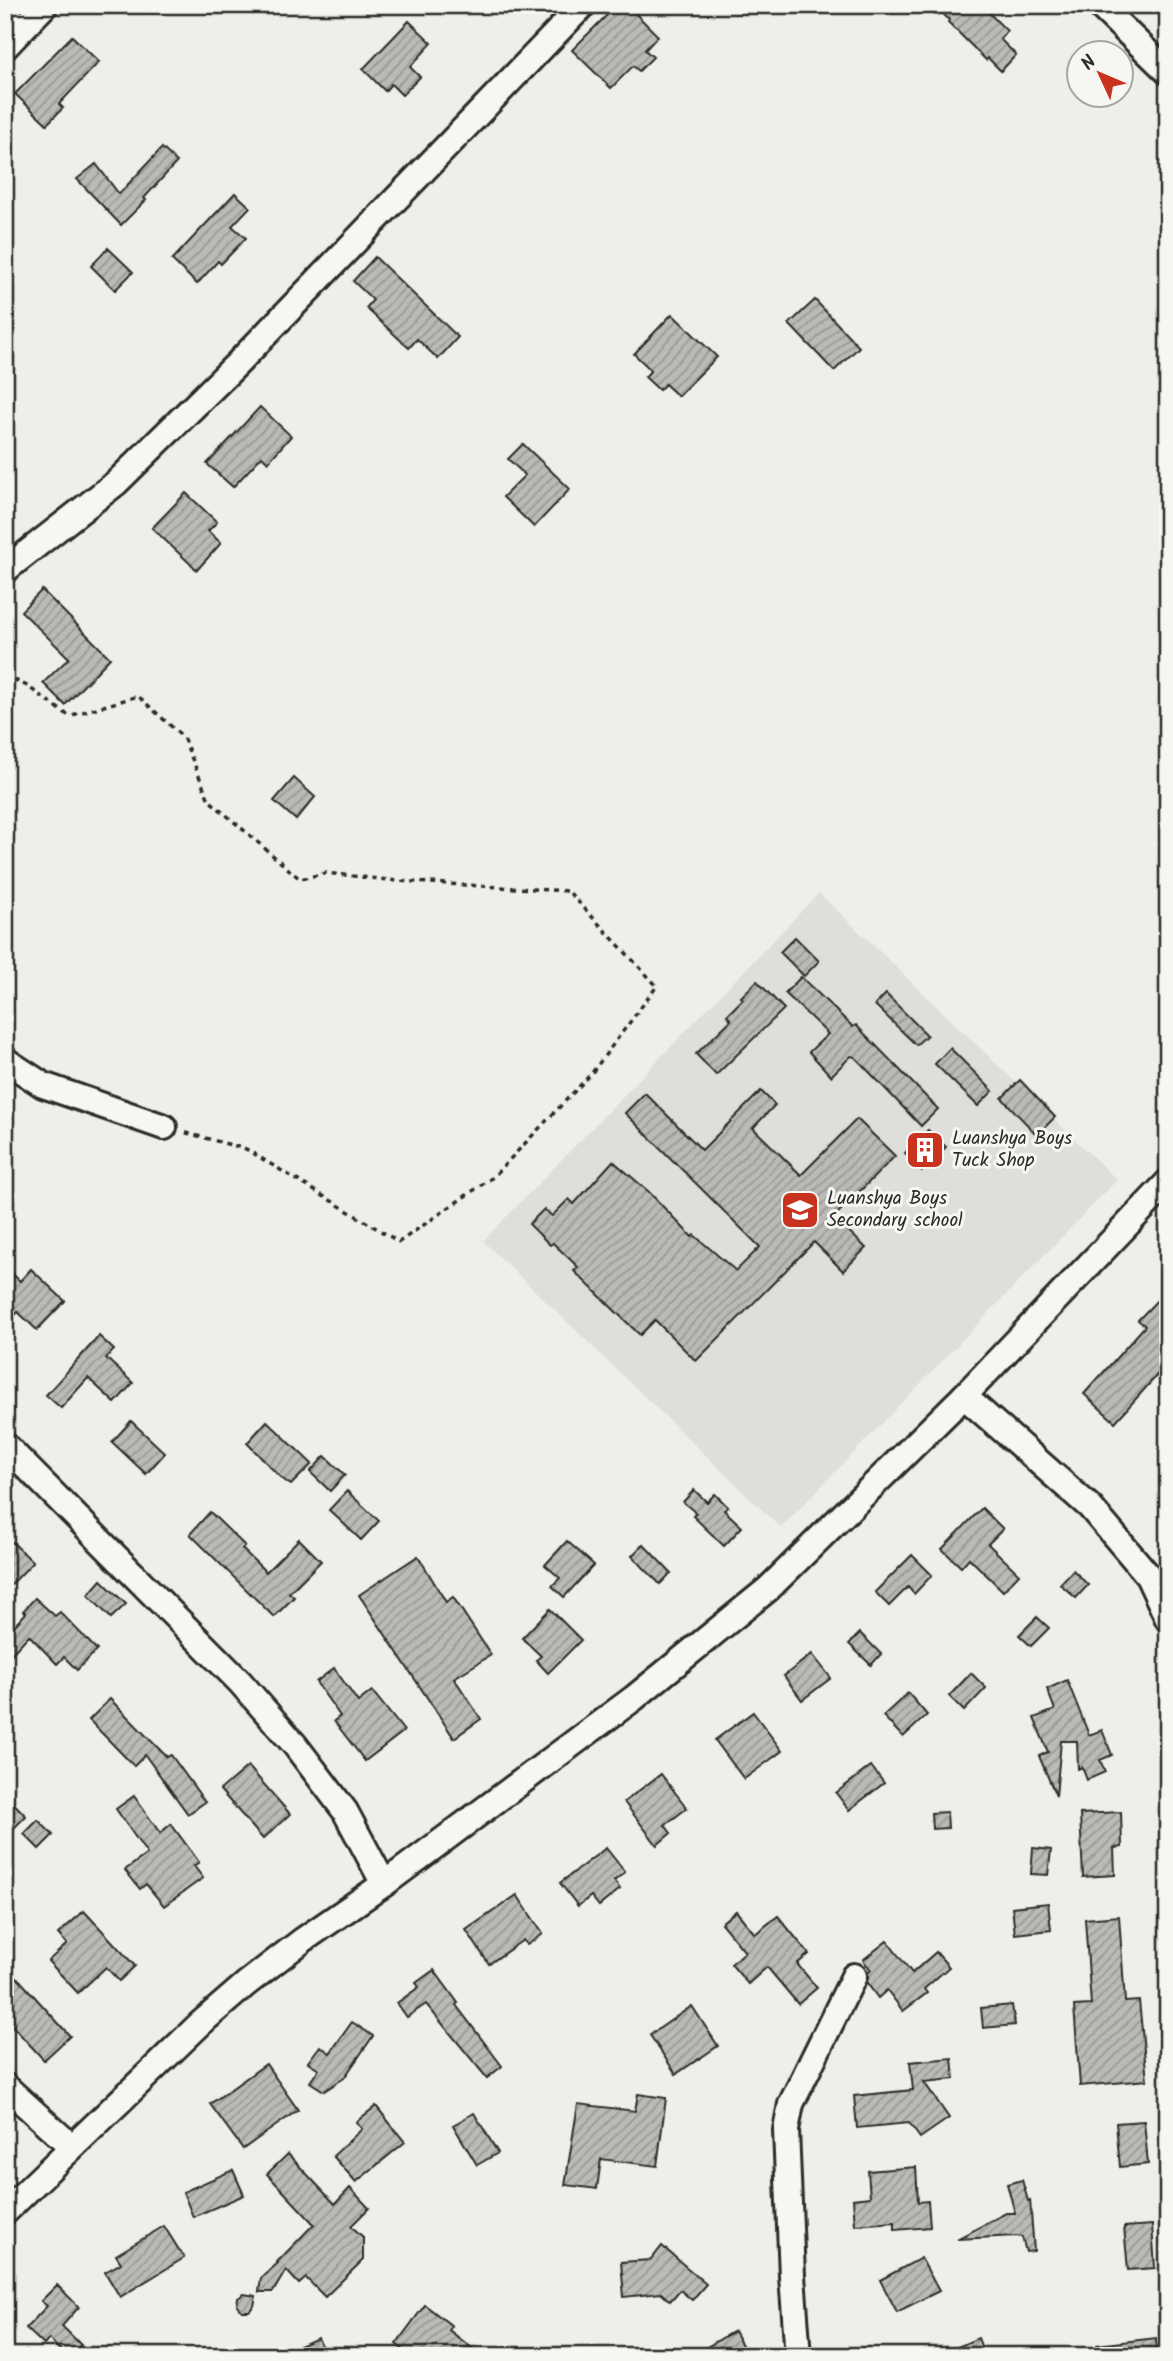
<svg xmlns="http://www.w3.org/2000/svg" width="1173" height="2361" font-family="Kalam,sans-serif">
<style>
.built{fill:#dededb}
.building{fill:url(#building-hatch);stroke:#2b2b2b;stroke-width:2}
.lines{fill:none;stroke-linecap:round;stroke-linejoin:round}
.street-casing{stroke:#2b2b2b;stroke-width:30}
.path{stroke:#2b2b2b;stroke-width:3.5;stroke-dasharray:5 5;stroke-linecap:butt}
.street{stroke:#f6f6f2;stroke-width:24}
.labels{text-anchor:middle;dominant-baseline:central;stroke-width:6;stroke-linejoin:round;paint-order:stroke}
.poi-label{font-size:19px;fill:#2b2b2b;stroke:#f6f6f2;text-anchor:start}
</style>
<defs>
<pattern id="building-hatch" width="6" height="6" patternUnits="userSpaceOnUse" patternTransform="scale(1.75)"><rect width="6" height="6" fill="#babab7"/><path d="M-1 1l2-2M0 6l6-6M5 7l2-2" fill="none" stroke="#979795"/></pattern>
</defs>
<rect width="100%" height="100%" fill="#eeeeea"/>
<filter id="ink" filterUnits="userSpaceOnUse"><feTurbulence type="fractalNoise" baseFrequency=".0143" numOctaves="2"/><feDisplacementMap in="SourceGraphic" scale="14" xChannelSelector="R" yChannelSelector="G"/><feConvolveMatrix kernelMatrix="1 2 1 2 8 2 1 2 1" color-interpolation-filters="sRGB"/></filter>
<g filter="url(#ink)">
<path class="built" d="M 819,893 L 1117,1180 L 781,1528 L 483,1241 Z"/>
<g class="building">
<path d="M 617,5 L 627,5 L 658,36 L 645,50 L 653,57 L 639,71 L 633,66 L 611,88 L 572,50 Z"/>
<path d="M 935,5 L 981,5 L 1007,31 L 1000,39 L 1016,55 L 1001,71 L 988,58 L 986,60 L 948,22 L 949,20 Z"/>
<path d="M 409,21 L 432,43 L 410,67 L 420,77 L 402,95 L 391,84 L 385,91 L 363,69 Z"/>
<path d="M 72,36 L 99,62 L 59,104 L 63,108 L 47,124 L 15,94 Z"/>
<path d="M 162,148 L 177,162 L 144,198 L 146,200 L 121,225 L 77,179 L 96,164 L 119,194 Z"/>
<path d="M 235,193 L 250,207 L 232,226 L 246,238 L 221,264 L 218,261 L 197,284 L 172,260 Z"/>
<path d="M 108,248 L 133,272 L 115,290 L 91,266 Z"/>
<path d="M 375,257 L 458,337 L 438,359 L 417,339 L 409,348 L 366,308 L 373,300 L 353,281 Z"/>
<path d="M 815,300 L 859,347 L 834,371 L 789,324 Z"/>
<path d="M 672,314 L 717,357 L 678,396 L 665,384 L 659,390 L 645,377 L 651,370 L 634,354 Z"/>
<path d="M 260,407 L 291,436 L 268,462 L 262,456 L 233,487 L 207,464 Z"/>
<path d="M 523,444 L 570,489 L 534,527 L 503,497 L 525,475 L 508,459 Z"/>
<path d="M 186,493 L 217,522 L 208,531 L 221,543 L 197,570 L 152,528 Z"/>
<path d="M 42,590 L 110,658 L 65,705 L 43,683 L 69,658 L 21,611 Z"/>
<path d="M 294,778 L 315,797 L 296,820 L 274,801 Z"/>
<path d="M 795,937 L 819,961 L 804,976 L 780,952 Z"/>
<path d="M 801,977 L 853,1027 L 856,1025 L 938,1109 L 921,1126 L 855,1057 L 851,1056 L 831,1076 L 809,1052 L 828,1034 L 785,993 Z"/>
<path d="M 757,981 L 784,1009 L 716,1075 L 696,1054 L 731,1020 L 727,1015 L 743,999 L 741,997 Z"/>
<path d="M 886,994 L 927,1035 L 916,1045 L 875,1005 Z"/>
<path d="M 950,1048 L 993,1091 L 978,1106 L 935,1064 Z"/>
<path d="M 1020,1080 L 1055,1117 L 1037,1135 L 1002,1098 Z"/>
<path d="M 761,1091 L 775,1105 L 753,1128 L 801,1175 L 857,1119 L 895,1156 L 834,1217 L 866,1248 L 843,1271 L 814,1242 L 696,1361 L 655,1320 L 640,1335 L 574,1271 L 578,1267 L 553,1243 L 550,1245 L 529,1224 L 544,1209 L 552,1216 L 569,1199 L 574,1204 L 613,1161 L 649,1192 L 692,1237 L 694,1235 L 736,1271 L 760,1247 L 625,1113 L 645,1093 L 702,1150 Z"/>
<path d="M 928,1130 L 946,1147 L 922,1171 L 905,1153 Z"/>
<path d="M 5,1267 L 20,1281 L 31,1269 L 65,1301 L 37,1330 L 18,1312 L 5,1325 Z"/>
<path d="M 1168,1289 L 1168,1363 L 1115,1422 L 1084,1394 L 1145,1326 L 1138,1320 Z"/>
<path d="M 99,1336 L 114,1350 L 106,1358 L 133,1383 L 115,1403 L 88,1378 L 61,1408 L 46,1395 Z"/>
<path d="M 131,1421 L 165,1453 L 146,1474 L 112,1442 Z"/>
<path d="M 267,1421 L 312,1464 L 291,1485 L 281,1478 L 247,1443 Z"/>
<path d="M 325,1456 L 345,1475 L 330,1491 L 310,1472 Z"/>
<path d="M 694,1490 L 707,1502 L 715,1494 L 728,1507 L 724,1510 L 742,1527 L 724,1546 L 693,1516 L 696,1513 L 683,1502 Z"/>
<path d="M 347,1491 L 379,1521 L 361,1540 L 329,1510 Z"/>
<path d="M 982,1508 L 1003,1529 L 988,1544 L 1019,1574 L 1003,1591 L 969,1558 L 961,1567 L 942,1549 Z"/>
<path d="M 210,1512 L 245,1546 L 242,1549 L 266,1572 L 299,1539 L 321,1561 L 289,1593 L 294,1597 L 274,1617 L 190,1534 Z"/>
<path d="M 5,1535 L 33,1562 L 5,1591 Z"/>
<path d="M 567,1541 L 594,1565 L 564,1597 L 552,1586 L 560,1578 L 545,1565 Z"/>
<path d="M 643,1544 L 671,1573 L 660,1584 L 632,1556 Z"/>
<path d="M 912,1555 L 932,1575 L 914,1594 L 908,1587 L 889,1606 L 875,1592 Z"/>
<path d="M 418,1556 L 446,1602 L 453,1597 L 491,1655 L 454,1678 L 481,1719 L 454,1738 L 359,1595 Z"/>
<path d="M 1073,1570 L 1088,1585 L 1076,1598 L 1060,1584 Z"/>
<path d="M 101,1580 L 126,1604 L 111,1618 L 88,1595 Z"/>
<path d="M 35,1598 L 55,1616 L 60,1612 L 97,1650 L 77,1670 L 64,1657 L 57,1664 L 29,1635 L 5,1661 L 5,1636 L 26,1613 L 23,1611 Z"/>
<path d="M 550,1609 L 581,1640 L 548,1673 L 536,1660 L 541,1656 L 522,1638 Z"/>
<path d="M 1037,1617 L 1049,1628 L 1031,1646 L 1019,1635 Z"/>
<path d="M 860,1633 L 881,1654 L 871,1665 L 849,1644 Z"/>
<path d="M 812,1654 L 831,1678 L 802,1700 L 784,1676 Z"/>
<path d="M 334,1668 L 358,1702 L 372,1691 L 404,1731 L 365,1761 L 334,1721 L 340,1716 L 316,1682 Z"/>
<path d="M 971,1673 L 986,1688 L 964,1711 L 949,1696 Z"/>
<path d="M 1067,1680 L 1089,1735 L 1102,1730 L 1112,1755 L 1100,1760 L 1105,1772 L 1087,1780 L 1082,1767 L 1078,1769 L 1077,1741 L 1061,1741 L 1056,1796 L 1039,1756 L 1048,1752 L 1034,1718 L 1055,1710 L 1047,1689 Z"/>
<path d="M 908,1693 L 927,1715 L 903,1737 L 883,1716 Z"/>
<path d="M 110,1699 L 167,1757 L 171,1755 L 205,1802 L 188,1814 L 145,1755 L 134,1766 L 89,1720 Z"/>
<path d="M 753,1712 L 782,1751 L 744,1779 L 715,1740 Z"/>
<path d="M 248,1766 L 290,1814 L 263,1839 L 220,1790 Z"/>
<path d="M 871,1766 L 884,1783 L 849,1810 L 836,1793 Z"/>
<path d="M 661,1774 L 687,1808 L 665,1825 L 671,1833 L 657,1845 L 624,1802 Z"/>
<path d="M 5,1794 L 26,1816 L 5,1837 Z"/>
<path d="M 134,1796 L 160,1833 L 171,1824 L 199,1862 L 194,1866 L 203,1878 L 164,1906 L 146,1884 L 140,1889 L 125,1870 L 147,1854 L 116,1809 Z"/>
<path d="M 947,1812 L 948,1828 L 932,1829 L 931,1813 Z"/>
<path d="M 1121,1812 L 1122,1847 L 1114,1848 L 1115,1875 L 1083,1877 L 1080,1814 Z"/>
<path d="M 38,1820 L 53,1835 L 39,1849 L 24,1834 Z"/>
<path d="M 606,1848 L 625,1872 L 614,1881 L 620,1889 L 599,1906 L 591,1896 L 578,1906 L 560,1883 Z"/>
<path d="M 1033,1848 L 1051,1850 L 1048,1875 L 1031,1874 Z"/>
<path d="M 517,1895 L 543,1934 L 527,1945 L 523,1940 L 489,1964 L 466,1930 Z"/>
<path d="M 1048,1903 L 1051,1930 L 1015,1934 L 1012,1907 Z"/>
<path d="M 84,1911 L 135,1966 L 119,1981 L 106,1967 L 78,1993 L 48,1961 L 67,1944 L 58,1934 Z"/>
<path d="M 736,1911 L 755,1934 L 778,1916 L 809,1954 L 797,1964 L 817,1988 L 798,2004 L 767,1967 L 748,1984 L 731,1964 L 745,1952 L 721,1923 Z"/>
<path d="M 1119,1916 L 1125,2002 L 1139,2001 L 1147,2080 L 1080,2086 L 1074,2006 L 1091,2005 L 1085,1919 Z"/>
<path d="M 887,1941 L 912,1973 L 936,1952 L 949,1967 L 924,1989 L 927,1993 L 903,2011 L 887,1990 L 878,1998 L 867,1983 L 868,1973 L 871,1970 L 863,1960 Z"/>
<path d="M 434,1970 L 458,2003 L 456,2005 L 502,2066 L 487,2078 L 426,2004 L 407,2017 L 397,2003 L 419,1987 L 416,1983 Z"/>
<path d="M 15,1975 L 70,2036 L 44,2060 L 5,2018 L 5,1983 Z"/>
<path d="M 1012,2005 L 1015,2025 L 983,2028 L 981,2008 Z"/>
<path d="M 692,2006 L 718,2046 L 676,2074 L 650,2035 Z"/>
<path d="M 352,2022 L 373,2036 L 344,2078 L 324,2091 L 310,2082 L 319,2069 L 308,2062 L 320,2046 L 330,2053 Z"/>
<path d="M 952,2058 L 954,2079 L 924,2082 L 949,2118 L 920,2138 L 909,2123 L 857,2128 L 854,2096 L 913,2090 L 910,2062 Z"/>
<path d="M 266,2064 L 298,2110 L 243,2149 L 210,2104 Z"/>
<path d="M 638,2094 L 666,2098 L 657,2166 L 601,2159 L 597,2189 L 565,2185 L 578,2104 L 635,2111 Z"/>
<path d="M 376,2106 L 405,2142 L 356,2182 L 333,2156 L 362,2129 L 356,2122 Z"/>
<path d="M 474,2113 L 498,2153 L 477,2165 L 453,2125 Z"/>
<path d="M 1144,2121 L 1148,2164 L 1120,2167 L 1116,2123 Z"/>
<path d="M 288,2154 L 335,2204 L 350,2188 L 369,2208 L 351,2226 L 363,2237 L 363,2260 L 325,2297 L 306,2278 L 299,2284 L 286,2270 L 273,2292 L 259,2292 L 261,2278 L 278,2263 L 277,2262 L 314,2224 L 267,2174 Z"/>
<path d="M 916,2167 L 918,2202 L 928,2201 L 930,2227 L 895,2230 L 895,2222 L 855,2225 L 853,2199 L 870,2197 L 868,2171 Z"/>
<path d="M 233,2170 L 244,2195 L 193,2217 L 183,2192 Z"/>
<path d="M 1022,2180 L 1028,2201 L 1030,2200 L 1034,2251 L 1026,2252 L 1022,2237 L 1017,2236 L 957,2239 L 1006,2213 L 1015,2213 L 1007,2184 Z"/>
<path d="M 1152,2225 L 1155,2268 L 1128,2270 L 1124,2227 Z"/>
<path d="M 164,2226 L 184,2258 L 120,2297 L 105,2272 L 121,2263 L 116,2255 Z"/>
<path d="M 662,2246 L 706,2284 L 692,2300 L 680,2290 L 670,2301 L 661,2293 L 624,2297 L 621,2262 L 651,2260 Z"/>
<path d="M 921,2258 L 939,2291 L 897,2312 L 880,2280 Z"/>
<path d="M 57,2285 L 79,2307 L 62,2326 L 81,2345 L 70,2356 L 66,2356 L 49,2339 L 44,2345 L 26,2328 L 47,2306 L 41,2301 Z"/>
<path d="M 244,2294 L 256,2296 L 254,2306 L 249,2311 L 242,2311 L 237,2305 L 238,2298 Z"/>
<path d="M 425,2305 L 452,2326 L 449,2330 L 482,2356 L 411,2356 L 396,2344 Z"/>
<path d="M 734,2331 L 748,2356 L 692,2356 Z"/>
<path d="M 318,2338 L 326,2356 L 275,2356 Z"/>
<path d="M 978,2338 L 985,2356 L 937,2356 Z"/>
<path d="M 1156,2338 L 1157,2356 L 1097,2356 L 1097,2345 Z"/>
</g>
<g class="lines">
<defs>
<g id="street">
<path d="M 1099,5 L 1168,72"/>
<path d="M 5,13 L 22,29"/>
<path d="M 5,47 L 45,5"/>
<path d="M 5,570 L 116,483 L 238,363 L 583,5"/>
<path d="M 5,1060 L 43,1085 L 164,1127"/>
<path d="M 964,1396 L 1090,1507 L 1147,1574 L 1168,1619"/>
<path d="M 5,1445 L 240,1682 L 295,1745 L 345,1811 L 384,1884"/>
<path d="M 5,2086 L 71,2146"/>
<path d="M 5,2212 L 201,2023 L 246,1984 L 303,1940 L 384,1884 L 634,1698 L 768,1589 L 964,1396 L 1168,1182"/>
<path d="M 798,2356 L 792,2276 L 786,2130 L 791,2104 L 854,1976"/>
</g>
</defs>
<use href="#street" class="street-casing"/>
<path class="path" d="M 5,675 L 27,686 L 69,716 L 138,696 L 183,737 L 209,800 L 300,879 L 326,873 L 397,881 L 568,891 L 657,986 L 591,1074 L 493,1177 L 399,1242 L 246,1149 L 183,1132"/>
<use href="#street" class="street"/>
</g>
</g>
<defs>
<symbol id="building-square" viewBox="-11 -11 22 22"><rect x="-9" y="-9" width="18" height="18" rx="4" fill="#c8321e" stroke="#f6f6f2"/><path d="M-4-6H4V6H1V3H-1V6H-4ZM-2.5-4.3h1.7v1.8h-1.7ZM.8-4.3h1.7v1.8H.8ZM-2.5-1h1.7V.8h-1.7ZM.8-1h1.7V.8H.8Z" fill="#fff"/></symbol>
<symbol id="school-square" viewBox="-11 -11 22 22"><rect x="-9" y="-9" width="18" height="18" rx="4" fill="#c8321e" stroke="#f6f6f2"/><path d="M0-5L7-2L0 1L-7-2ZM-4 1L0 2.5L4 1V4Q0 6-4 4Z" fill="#fff"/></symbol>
</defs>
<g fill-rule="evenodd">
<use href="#building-square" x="903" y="1128" width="44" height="44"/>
<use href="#school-square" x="778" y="1188" width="44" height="44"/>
</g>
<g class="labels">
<g class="poi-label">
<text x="952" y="1139">Luanshya Boys<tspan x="952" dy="22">Tuck Shop</tspan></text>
<text x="827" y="1199">Luanshya Boys<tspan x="827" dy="22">Secondary school</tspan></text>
</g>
</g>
<rect width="1173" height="2361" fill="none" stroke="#f6f6f2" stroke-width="28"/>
<rect x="14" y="14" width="1145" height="2333" fill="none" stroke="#2b2b2b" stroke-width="2.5" filter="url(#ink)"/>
<g transform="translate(1100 74) rotate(314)"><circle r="33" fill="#f6f6f2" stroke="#a5a5a2" stroke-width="2"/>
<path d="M0-5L12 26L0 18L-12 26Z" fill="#c8321e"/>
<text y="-10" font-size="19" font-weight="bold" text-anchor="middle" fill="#2b2b2b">N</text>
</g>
</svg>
